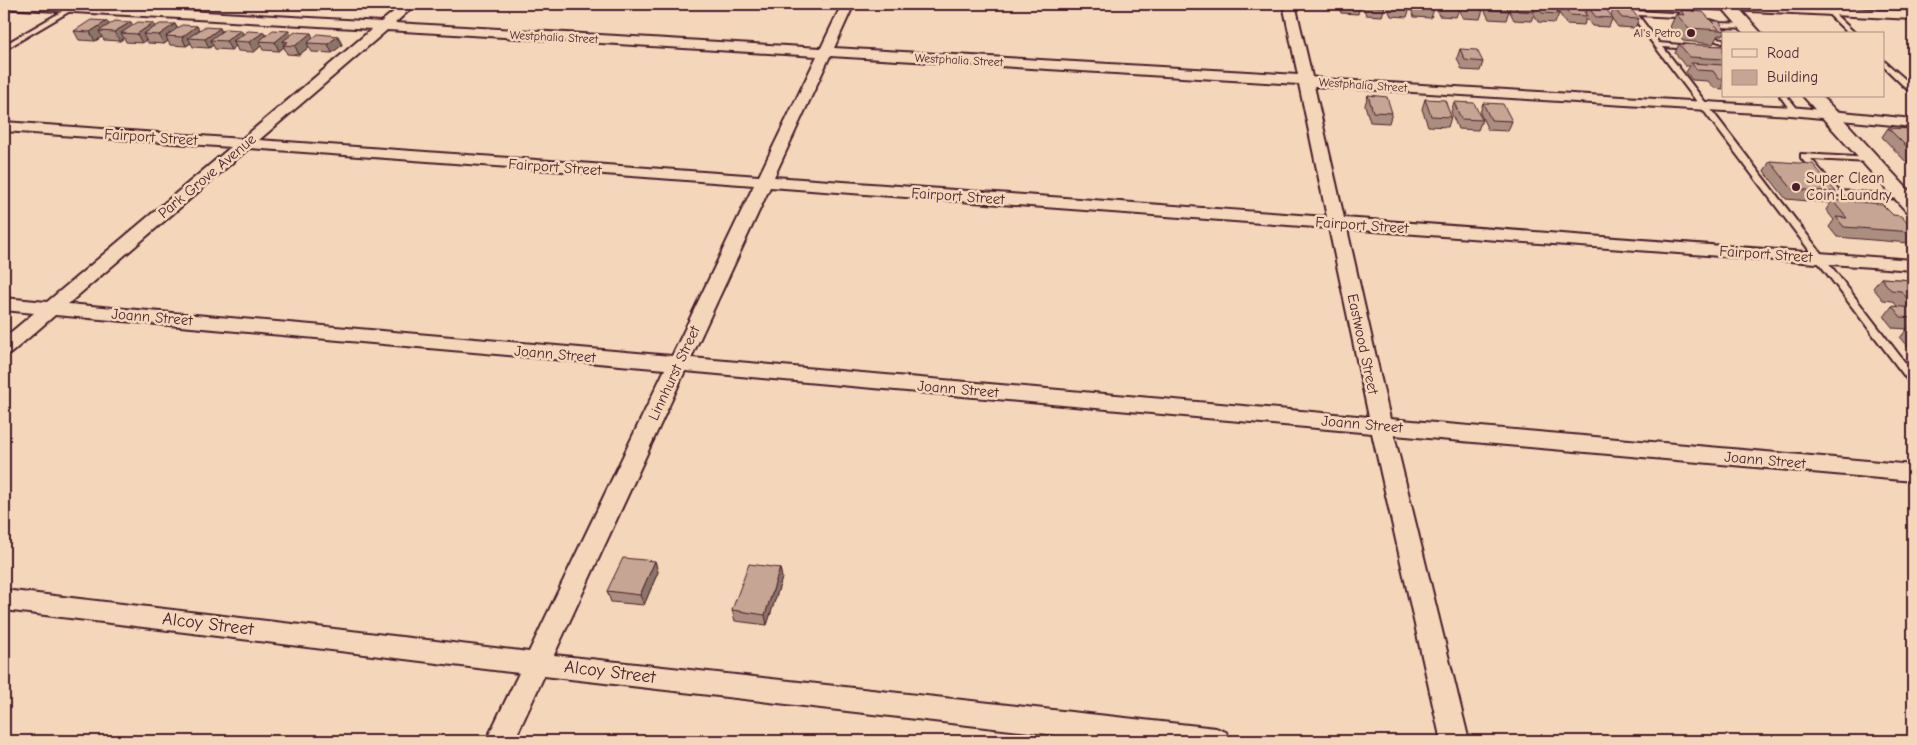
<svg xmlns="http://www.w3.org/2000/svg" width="1917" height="745" font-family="'Comic Neue',sans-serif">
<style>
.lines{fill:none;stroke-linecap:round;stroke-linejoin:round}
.service-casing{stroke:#4a1f2b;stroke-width:4}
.minor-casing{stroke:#4a1f2b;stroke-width:4}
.tertiary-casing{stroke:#4a1f2b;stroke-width:4}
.service{fill:#f4d6ba;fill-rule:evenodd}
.minor{fill:#f4d6ba;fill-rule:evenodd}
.tertiary{fill:#f4d6ba;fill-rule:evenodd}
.wall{fill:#ab8e7f;stroke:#4a1f2b}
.shaded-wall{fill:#8b7468;stroke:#4a1f2b}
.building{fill:#c7a594;stroke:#4a1f2b}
.poi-dot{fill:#4a1f2b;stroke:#f4d6ba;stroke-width:2}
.labels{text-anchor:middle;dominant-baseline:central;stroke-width:5;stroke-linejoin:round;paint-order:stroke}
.far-poi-label{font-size:12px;fill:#4a1f2b;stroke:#f4d6ba;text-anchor:end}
.far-street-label{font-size:12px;fill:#4a1f2b;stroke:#f4d6ba}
.street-label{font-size:15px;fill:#4a1f2b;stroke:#f4d6ba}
.poi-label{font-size:15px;fill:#4a1f2b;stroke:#f4d6ba;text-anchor:start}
.near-street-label{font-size:18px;fill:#4a1f2b;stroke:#f4d6ba}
</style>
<rect width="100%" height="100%" fill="#f4d6ba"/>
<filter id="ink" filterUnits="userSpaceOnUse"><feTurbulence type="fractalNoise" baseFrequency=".02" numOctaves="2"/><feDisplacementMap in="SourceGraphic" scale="10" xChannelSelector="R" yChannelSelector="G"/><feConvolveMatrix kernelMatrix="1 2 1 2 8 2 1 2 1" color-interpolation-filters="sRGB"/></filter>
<g filter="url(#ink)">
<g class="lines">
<defs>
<g id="service">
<path d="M 75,4 L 82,4 L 4,50 L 4,45 Z"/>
<path d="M 1623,4 L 1629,4 L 1635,11 L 1688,14 L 1680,4 L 1686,4 L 1696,15 L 1696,17 L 1694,18 L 1638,15 L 1659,43 L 1692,46 L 1692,48 L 1690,49 L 1663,47 L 1913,373 L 1913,383 L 1909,382 Z"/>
<path d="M 1818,4 L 1824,4 L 1856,34 L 1849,34 Z"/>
<path d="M 1710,20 L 1720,23 L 1748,24 L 1751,26 L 1748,28 L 1720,27 L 1708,23 L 1708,21 Z"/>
<path d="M 1711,33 L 1717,38 L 1723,39 L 1723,43 L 1713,40 L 1708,35 Z"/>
<path d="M 1883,60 L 1913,86 L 1913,92 L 1910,92 L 1883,66 Z"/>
<path d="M 1780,96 L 1787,96 L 1800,112 L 1799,114 L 1793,114 Z"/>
<path d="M 1801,154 L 1873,158 L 1874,160 L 1870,162 L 1811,159 L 1839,191 L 1904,195 L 1908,197 L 1904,199 L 1834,195 L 1801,158 Z"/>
</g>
<g id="minor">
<path d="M 4,4 L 65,4 L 381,22 L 403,4 L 416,4 L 395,23 L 821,48 L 842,4 L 854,4 L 834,48 L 1298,75 L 1283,4 L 1295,4 L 1312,77 L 1321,79 L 1791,107 L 1913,119 L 1913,127 L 1791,115 L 1314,86 L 1344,218 L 1913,260 L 1913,270 L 1347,229 L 1390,419 L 1913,465 L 1913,481 L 1394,435 L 1469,741 L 1441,741 L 1372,433 L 685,371 L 554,655 L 1216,728 L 1226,732 L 1230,741 L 1107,741 L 544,676 L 514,741 L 486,741 L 519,673 L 4,610 L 4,590 L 529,652 L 665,369 L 55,315 L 11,353 L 4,354 L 4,338 L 34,313 L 4,310 L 4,298 L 47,302 L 231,147 L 4,131 L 4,122 L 242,139 L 372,29 L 4,8 ZM 387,30 L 817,56 L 759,176 L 259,140 ZM 830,56 L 1299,84 L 1327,217 L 774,177 ZM 249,148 L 754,185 L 672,356 L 68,304 ZM 770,187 L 1329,228 L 1369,417 L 691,358 Z"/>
<path d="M 1685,4 L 1763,4 L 1913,11 L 1913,19 L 1691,8 L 1687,7 Z"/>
</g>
<g id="tertiary">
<path d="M 1719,4 L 1735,4 L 1762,34 L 1745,34 Z"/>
<path d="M 1803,96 L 1822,96 L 1913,195 L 1913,213 L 1906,211 Z"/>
</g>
</defs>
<use href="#service" class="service-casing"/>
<use href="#minor" class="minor-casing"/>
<use href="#tertiary" class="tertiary-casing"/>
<use href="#service" class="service"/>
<use href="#minor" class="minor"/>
<use href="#tertiary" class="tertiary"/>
</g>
<g class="wall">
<path d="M 1338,4 L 1360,4 L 1360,5 L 1358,14 L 1341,13 Z"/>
<path d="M 1362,4 L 1384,4 L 1385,7 L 1382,16 L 1366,15 Z"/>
<path d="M 1386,4 L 1408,4 L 1410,8 L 1407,17 L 1391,16 Z"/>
<path d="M 1409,4 L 1432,4 L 1434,9 L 1431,18 L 1414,17 Z"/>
<path d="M 1436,4 L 1457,4 L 1458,7 L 1460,4 L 1480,4 L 1483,10 L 1480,19 L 1463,18 L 1459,9 L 1456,17 L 1439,16 L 1435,6 Z"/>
<path d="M 1486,4 L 1505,4 L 1509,11 L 1506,20 L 1489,19 L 1484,9 Z"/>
<path d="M 1511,4 L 1530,4 L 1533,10 L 1535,4 L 1553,4 L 1559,14 L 1555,23 L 1538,22 L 1534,14 L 1531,21 L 1514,20 L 1509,10 Z"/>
<path d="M 1561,4 L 1579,4 L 1586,13 L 1588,7 L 1611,15 L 1614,8 L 1639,19 L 1635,28 L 1618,27 L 1612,19 L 1609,27 L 1592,26 L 1586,18 L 1584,25 L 1566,24 L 1558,11 Z"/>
<path d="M 1681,10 L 1711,21 L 1726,31 L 1725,34 L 1723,34 L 1723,35 L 1718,35 L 1713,44 L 1683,41 L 1670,27 L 1676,14 L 1679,14 Z"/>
<path d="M 175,24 L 177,28 L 197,26 L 199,30 L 220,28 L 222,32 L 243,34 L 264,32 L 266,36 L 291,36 L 313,38 L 338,36 L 342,45 L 332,53 L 312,52 L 309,47 L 299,55 L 287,54 L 284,47 L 279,51 L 263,50 L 261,46 L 254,52 L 238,51 L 236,46 L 231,50 L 215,49 L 213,45 L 209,48 L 193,47 L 191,43 L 186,46 L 170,45 L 168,41 L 164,44 L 148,43 L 146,40 L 142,43 L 126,42 L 124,38 L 120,41 L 104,40 L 102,37 L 95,41 L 79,40 L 74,31 L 109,25 L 155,27 Z"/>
<path d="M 1679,44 L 1723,46 L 1723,89 L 1714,88 L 1708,81 L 1692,80 L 1686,72 L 1690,66 L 1685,66 L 1675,53 Z"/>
<path d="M 1460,49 L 1483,62 L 1480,71 L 1462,70 L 1457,58 Z"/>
<path d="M 1368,95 L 1392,113 L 1389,123 L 1370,122 L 1365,105 Z"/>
<path d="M 1425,99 L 1451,117 L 1448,127 L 1428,126 L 1422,109 Z"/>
<path d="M 1454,102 L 1482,120 L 1478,130 L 1458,129 L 1451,112 Z"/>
<path d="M 1483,103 L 1512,121 L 1508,131 L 1488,130 L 1480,113 Z"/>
<path d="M 1888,128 L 1913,129 L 1913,168 L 1911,167 L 1882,137 Z"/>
<path d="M 1770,161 L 1836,192 L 1830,203 L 1786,199 L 1764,171 Z"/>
<path d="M 1832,200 L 1893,215 L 1913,229 L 1913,236 L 1909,243 L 1837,237 L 1829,227 L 1834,220 L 1826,210 Z"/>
<path d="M 1881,278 L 1913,280 L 1913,351 L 1911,351 L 1900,338 L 1907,329 L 1893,328 L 1884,317 L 1892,306 L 1898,307 L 1893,301 L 1883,300 L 1873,288 Z"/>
<path d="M 655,561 L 658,572 L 644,605 L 611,602 L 607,591 Z"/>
<path d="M 780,568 L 782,578 L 767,625 L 735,621 L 732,610 Z"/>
</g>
<g class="shaded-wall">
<path d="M 107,21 L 112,30 L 99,31 L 102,37 L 95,41 L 90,32 Z"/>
<path d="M 131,22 L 136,31 L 121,33 L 124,38 L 120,41 L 114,32 Z"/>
<path d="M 153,23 L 158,32 L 143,34 L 146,40 L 142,43 L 137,34 Z"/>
<path d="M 175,24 L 180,34 L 166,36 L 168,41 L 164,44 L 159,35 Z"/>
<path d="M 197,26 L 202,35 L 188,38 L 191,43 L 186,46 L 182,37 Z"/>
<path d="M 220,28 L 224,37 L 210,40 L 213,45 L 209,48 L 205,39 Z"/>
<path d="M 241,30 L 246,39 L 233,41 L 236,46 L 231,50 L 226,41 Z"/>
<path d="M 289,31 L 293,40 L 288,42 L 283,41 L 285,45 L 283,45 L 284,47 L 279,51 L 275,42 Z"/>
<path d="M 264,32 L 268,41 L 259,41 L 261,46 L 254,52 L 249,42 Z"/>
<path d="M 311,33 L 315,42 L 307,43 L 309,47 L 299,55 L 295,46 Z"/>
<path d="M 338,36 L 342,45 L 332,53 L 328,44 Z"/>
<path d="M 655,561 L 658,572 L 644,605 L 640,595 Z"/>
<path d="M 780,568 L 782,578 L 767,625 L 765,615 Z"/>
</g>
<g class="building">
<path d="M 1367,4 L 1384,4 L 1385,7 L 1368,6 Z"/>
<path d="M 1392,4 L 1408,4 L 1410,8 L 1393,7 Z"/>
<path d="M 1415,4 L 1432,4 L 1434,9 L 1417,8 Z"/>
<path d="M 1440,4 L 1457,4 L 1459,8 L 1442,8 Z"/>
<path d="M 1464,4 L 1480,4 L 1483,10 L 1466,9 Z"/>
<path d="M 1489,4 L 1505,4 L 1509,11 L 1492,10 Z"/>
<path d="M 1513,4 L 1530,4 L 1535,12 L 1518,11 Z"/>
<path d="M 1536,4 L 1553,4 L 1559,14 L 1542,13 Z"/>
<path d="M 1562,4 L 1579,4 L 1587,16 L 1570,15 Z"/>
<path d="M 1588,7 L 1605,8 L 1613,18 L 1596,17 Z"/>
<path d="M 1614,8 L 1631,9 L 1639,19 L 1622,18 Z"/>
<path d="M 1681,10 L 1703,12 L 1720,30 L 1689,28 L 1676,14 L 1684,15 Z"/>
<path d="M 91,20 L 107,21 L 90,32 L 74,31 Z"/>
<path d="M 115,21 L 131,22 L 114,32 L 99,31 Z"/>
<path d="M 1711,21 L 1719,21 L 1726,31 L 1720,30 Z"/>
<path d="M 138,22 L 153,23 L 137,34 L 121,33 Z"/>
<path d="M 160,24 L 175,24 L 159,35 L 143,34 Z"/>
<path d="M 182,25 L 197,26 L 182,37 L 166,36 Z"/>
<path d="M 204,27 L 220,28 L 205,39 L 188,38 Z"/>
<path d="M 225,29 L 241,30 L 226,41 L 210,40 Z"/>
<path d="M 273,30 L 289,31 L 275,42 L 259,41 Z"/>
<path d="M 248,31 L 264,32 L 249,42 L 233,41 Z"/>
<path d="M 295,32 L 311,33 L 295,46 L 283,45 L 288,42 L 283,41 Z"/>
<path d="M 318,34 L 338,36 L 328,44 L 307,43 Z"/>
<path d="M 1679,44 L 1723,46 L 1723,59 L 1690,57 Z"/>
<path d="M 1460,49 L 1477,50 L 1483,62 L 1465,60 Z"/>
<path d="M 1691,63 L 1723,65 L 1723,79 L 1719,79 L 1713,71 L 1697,70 Z"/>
<path d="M 1368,95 L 1387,97 L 1392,113 L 1373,112 Z"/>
<path d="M 1425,99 L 1445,100 L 1451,117 L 1431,116 Z"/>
<path d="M 1454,102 L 1474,103 L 1482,120 L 1461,119 Z"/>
<path d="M 1483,103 L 1503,104 L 1512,121 L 1491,120 Z"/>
<path d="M 1888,128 L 1913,129 L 1913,153 Z"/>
<path d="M 1770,161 L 1813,164 L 1836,192 L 1792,189 Z"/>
<path d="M 1832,200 L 1882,204 L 1893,215 L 1901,216 L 1913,229 L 1913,232 L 1844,227 L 1836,217 L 1847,218 Z"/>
<path d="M 1881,278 L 1913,280 L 1913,303 L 1911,303 L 1901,291 L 1891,290 Z"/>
<path d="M 1892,306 L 1913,308 L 1913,318 L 1901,317 Z"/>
<path d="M 1909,327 L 1913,328 L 1913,333 Z"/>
<path d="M 623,558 L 655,561 L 640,595 L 607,591 Z"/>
<path d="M 749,564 L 780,568 L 765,615 L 732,610 Z"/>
</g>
</g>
<g class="poi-dot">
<circle cx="1691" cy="33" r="5"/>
<circle cx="1796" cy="187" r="5"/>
</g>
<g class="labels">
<g class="far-poi-label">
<text x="1681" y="33">Al's Petro</text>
</g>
<g class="far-street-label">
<text transform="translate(554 37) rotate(3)">Westphalia Street</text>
<text transform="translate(959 60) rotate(3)">Westphalia Street</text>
<text transform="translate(1363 85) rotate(4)">Westphalia Street</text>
</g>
<g class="street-label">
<text transform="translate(151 137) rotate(4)">Fairport Street</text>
<text transform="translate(555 167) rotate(4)">Fairport Street</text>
<text transform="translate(207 176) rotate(-40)">Park Grove Avenue</text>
<text transform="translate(958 196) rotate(4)">Fairport Street</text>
<text transform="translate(1362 225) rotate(4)">Fairport Street</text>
<text transform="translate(1766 254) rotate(4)">Fairport Street</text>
<text transform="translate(152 317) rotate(5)">Joann Street</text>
<text transform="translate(1363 344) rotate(78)">Eastwood Street</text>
<text transform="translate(555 354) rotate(5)">Joann Street</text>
<text transform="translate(674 373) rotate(-65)">Linnhurst Street</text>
<text transform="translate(958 389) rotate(5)">Joann Street</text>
<text transform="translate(1362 424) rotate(5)">Joann Street</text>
<text transform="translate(1765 460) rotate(5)">Joann Street</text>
</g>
<g class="poi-label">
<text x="1806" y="178">Super Clean<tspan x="1806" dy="17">Coin Laundry</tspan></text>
</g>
<g class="near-street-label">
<text transform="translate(208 624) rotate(7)">Alcoy Street</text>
<text transform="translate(610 672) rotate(7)">Alcoy Street</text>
</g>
</g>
<rect width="1917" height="745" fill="none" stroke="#f4d6ba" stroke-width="20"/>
<rect x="10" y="10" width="1897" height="725" fill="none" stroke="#4a1f2b" stroke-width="2" filter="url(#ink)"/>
<rect x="1722" y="32" width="162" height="65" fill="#f4d6ba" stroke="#b08d81"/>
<rect x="1732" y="49" width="25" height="8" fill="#f4d6ba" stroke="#b08d81"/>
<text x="1767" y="58" font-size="15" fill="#4a1f2b">Road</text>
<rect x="1732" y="70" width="25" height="15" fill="#c7a594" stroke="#b08d81"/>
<text x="1767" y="82" font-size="15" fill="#4a1f2b">Building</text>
</svg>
